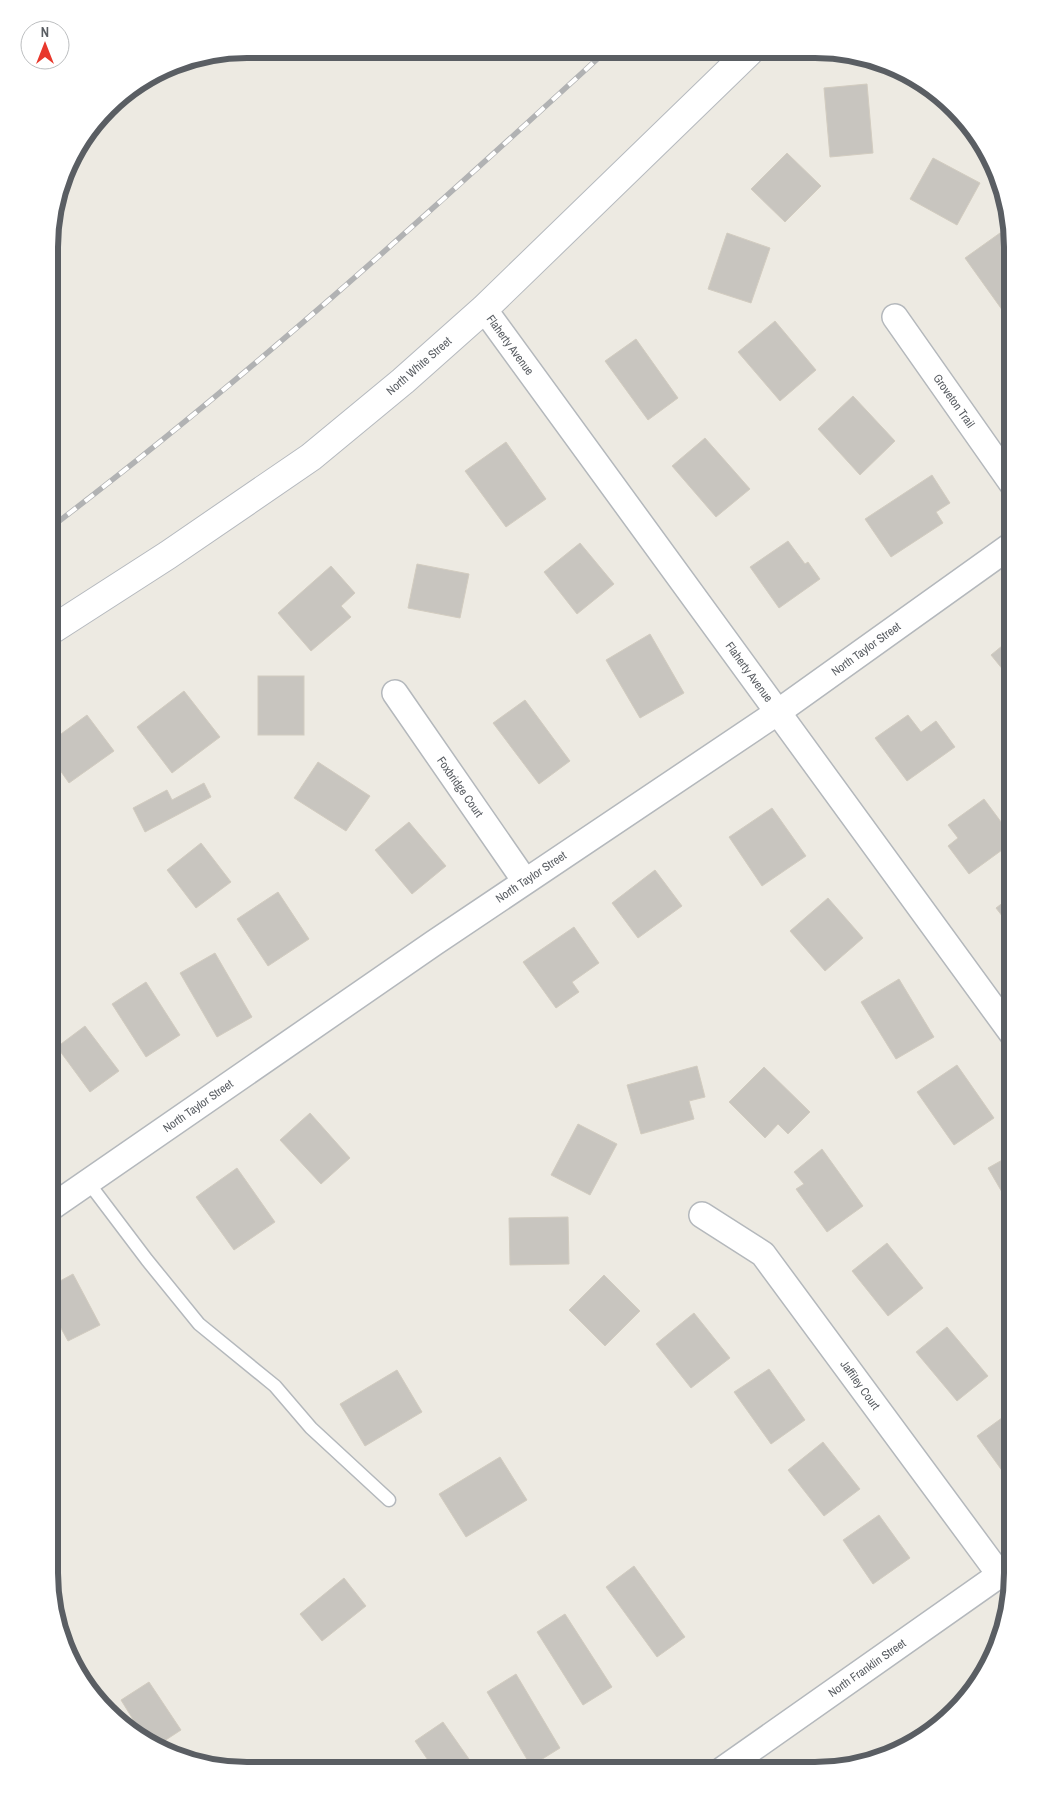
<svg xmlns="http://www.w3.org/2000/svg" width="1062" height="1819" font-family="'Archivo Narrow',sans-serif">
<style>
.building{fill:#c8c5bf;stroke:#d2ccc0}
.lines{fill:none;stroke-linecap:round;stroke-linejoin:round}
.lane-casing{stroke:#b4b8bc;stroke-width:15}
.street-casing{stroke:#b4b8bc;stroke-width:28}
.secondary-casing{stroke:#b5b9be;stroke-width:30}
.lane{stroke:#fff;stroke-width:12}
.street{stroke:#fff;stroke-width:25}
.secondary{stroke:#fff;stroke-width:28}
.rail-casing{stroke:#b1b2b3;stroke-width:5.5}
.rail{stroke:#fff;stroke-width:4;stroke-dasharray:11;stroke-linecap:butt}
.labels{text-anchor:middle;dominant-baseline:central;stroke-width:4;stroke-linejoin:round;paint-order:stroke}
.street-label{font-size:12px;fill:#5a5e63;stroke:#fff}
.rim{fill:none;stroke:#5a5e63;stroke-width:6}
</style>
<rect width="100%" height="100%" fill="#edeae2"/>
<g class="building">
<path d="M 867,84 L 873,153 L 830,157 L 824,88 Z"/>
<path d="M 787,153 L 821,186 L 785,222 L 751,189 Z"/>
<path d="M 933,158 L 980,183 L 957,225 L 910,199 Z"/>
<path d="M 727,233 L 770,248 L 751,303 L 708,289 Z"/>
<path d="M 1000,233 L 1013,252 L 1013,325 L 965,258 Z"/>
<path d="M 775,321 L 816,370 L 780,401 L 738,352 Z"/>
<path d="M 636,339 L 678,398 L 648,420 L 605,361 Z"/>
<path d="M 1013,352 L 1013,371 L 1004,359 Z"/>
<path d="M 853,396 L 895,441 L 860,475 L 818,429 Z"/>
<path d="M 705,438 L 750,489 L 716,517 L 672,466 Z"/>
<path d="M 506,442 L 546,499 L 506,527 L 465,471 Z"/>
<path d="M 932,475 L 950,503 L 936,512 L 943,523 L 891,557 L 865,519 Z"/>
<path d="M 788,541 L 805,564 L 808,562 L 820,579 L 779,608 L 750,567 Z"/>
<path d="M 580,543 L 614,584 L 577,614 L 544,572 Z"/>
<path d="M 417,564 L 469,574 L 460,618 L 408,608 Z"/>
<path d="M 331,566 L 355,593 L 341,606 L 351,617 L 311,651 L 278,613 Z"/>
<path d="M 650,634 L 684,693 L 640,718 L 606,660 Z"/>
<path d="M 1013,637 L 1013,682 L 991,655 Z"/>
<rect x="258" y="676" width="46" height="59"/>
<path d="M 184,691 L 220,737 L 172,773 L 137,727 Z"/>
<path d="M 525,700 L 570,761 L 539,784 L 493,723 Z"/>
<path d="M 87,715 L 114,751 L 69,783 L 50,756 L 50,742 Z"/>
<path d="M 908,715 L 921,732 L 936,721 L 955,747 L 907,781 L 875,738 Z"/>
<path d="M 318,762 L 370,796 L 346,831 L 294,798 Z"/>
<path d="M 204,783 L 211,797 L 145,832 L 133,808 L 167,790 L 172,800 Z"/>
<path d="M 984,799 L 1013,838 L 1013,842 L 969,874 L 948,846 L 958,838 L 948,825 Z"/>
<path d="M 772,808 L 806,856 L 762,886 L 729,837 Z"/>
<path d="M 409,822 L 446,866 L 412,894 L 375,850 Z"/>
<path d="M 201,843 L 231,882 L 196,908 L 167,870 Z"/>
<path d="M 655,870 L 682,906 L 638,938 L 612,903 Z"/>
<path d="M 278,892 L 309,939 L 268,966 L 237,919 Z"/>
<path d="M 1013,895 L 1013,930 L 996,908 Z"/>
<path d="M 828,898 L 863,938 L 825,971 L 790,931 Z"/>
<path d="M 574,927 L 599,963 L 572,982 L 579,992 L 556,1008 L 523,962 Z"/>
<path d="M 215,953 L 252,1017 L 217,1037 L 180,973 Z"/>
<path d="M 899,979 L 934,1037 L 896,1059 L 861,1002 Z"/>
<path d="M 146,982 L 180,1035 L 146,1057 L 112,1004 Z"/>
<path d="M 85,1026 L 119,1071 L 90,1092 L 57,1047 Z"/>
<path d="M 957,1065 L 994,1118 L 954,1145 L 917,1092 Z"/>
<path d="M 697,1066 L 705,1097 L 689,1101 L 694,1119 L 641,1134 L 627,1085 Z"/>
<path d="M 764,1067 L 810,1112 L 788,1134 L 778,1124 L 765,1138 L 729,1102 Z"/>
<path d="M 310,1113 L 350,1158 L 321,1184 L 280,1140 Z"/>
<path d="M 578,1124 L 617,1144 L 590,1195 L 551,1175 Z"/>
<path d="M 822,1149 L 863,1206 L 827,1232 L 796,1189 L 804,1184 L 794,1172 Z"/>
<path d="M 1013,1154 L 1013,1211 L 988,1168 Z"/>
<path d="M 237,1168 L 275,1222 L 234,1250 L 196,1197 Z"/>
<path d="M 568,1217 L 569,1264 L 510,1265 L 509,1218 Z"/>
<path d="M 887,1243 L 923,1288 L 888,1316 L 852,1271 Z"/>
<path d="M 73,1274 L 100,1325 L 68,1341 L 49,1306 L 49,1287 Z"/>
<path d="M 604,1275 L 640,1311 L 605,1346 L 569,1310 Z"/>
<path d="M 694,1313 L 730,1358 L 691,1388 L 656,1344 Z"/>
<path d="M 947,1327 L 988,1376 L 957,1401 L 916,1352 Z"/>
<path d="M 769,1369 L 805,1420 L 771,1444 L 734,1392 Z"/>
<path d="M 397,1370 L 422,1412 L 365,1446 L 340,1404 Z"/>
<path d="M 1013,1410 L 1013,1471 L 1006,1476 L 977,1436 Z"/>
<path d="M 823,1442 L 860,1489 L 824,1516 L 788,1470 Z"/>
<path d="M 500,1457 L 527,1500 L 466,1537 L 439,1494 Z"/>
<path d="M 879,1515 L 910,1558 L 873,1584 L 843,1540 Z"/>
<path d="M 634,1566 L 685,1637 L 657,1657 L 606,1587 Z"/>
<path d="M 344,1578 L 366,1606 L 322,1641 L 300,1614 Z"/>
<path d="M 565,1614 L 612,1687 L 583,1705 L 537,1632 Z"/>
<path d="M 516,1674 L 560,1748 L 531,1766 L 487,1692 Z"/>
<path d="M 149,1682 L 181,1730 L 155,1747 L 147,1742 L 121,1700 Z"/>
<path d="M 443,1722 L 476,1769 L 434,1769 L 415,1741 Z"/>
</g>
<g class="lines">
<defs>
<path id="lane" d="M 88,1182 L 147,1260 L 199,1324 L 275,1386 L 311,1428 L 389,1500"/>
<g id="street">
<path d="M 484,309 L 1013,1035"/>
<path d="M 895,317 L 1013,485"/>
<path d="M 395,693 L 525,881"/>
<path d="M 49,1209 L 434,943 L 778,712 L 1013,544"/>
<path d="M 702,1215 L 763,1254 L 1000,1575"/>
<path d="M 722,1770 L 1012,1566"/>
</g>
<path id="secondary" d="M 50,631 L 168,555 L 311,457 L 403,381 L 484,309 L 749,52"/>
</defs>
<use href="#lane" class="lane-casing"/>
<use href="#street" class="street-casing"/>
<use href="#secondary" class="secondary-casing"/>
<use href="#lane" class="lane"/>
<use href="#street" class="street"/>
<use href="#secondary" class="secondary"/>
<defs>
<path id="rail" d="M 50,528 C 245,380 426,216 606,51"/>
</defs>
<use href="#rail" class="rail-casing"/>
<use href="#rail" class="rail"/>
</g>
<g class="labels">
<g class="street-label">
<text transform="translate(510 345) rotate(54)">Flaherty Avenue</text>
<text transform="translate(419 366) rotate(-41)">North White Street</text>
<text transform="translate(954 401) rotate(55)">Groveton Trail</text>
<text transform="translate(866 649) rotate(-36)">North Taylor Street</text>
<text transform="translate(749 672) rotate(54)">Flaherty Avenue</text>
<text transform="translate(460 787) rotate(55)">Foxbridge Court</text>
<text transform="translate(531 877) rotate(-34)">North Taylor Street</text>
<text transform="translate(198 1106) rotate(-35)">North Taylor Street</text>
<text transform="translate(860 1385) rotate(54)">Jaffiley Court</text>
<text transform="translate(867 1668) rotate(-35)">North Franklin Street</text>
</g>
</g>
<path d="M0 0H1062V1819H0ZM247 58H815A189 189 0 0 1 1004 247V1573A189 189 0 0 1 815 1762H247A189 189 0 0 1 58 1573V247A189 189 0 0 1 247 58Z" fill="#fff" fill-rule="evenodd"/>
<path class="rim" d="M247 58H815A189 189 0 0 1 1004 247V1573A189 189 0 0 1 815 1762H247A189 189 0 0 1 58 1573V247A189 189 0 0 1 247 58Z"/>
<g transform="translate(45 45)"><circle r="24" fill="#ffffff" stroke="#bdbfc1"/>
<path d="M0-4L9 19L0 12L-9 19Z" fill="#e8382c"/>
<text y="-8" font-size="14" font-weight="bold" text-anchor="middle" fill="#5a5e63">N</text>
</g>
</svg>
